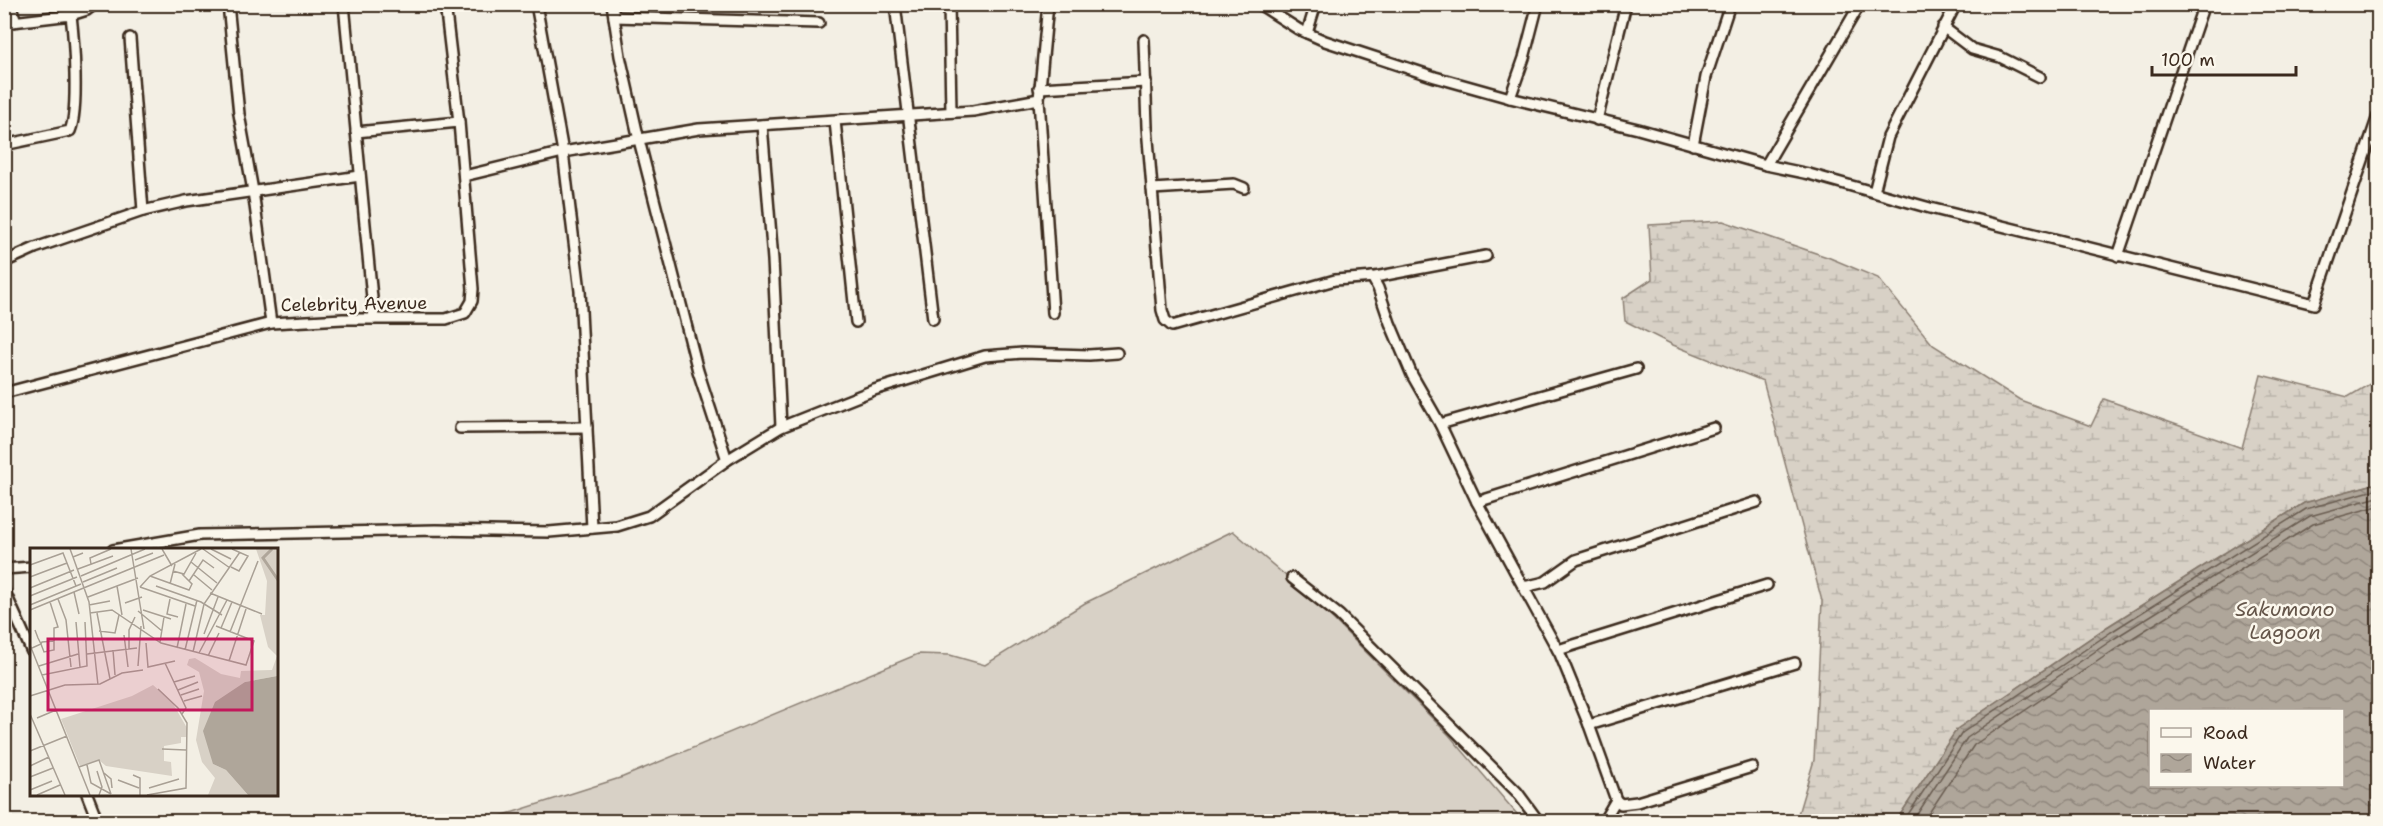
<svg xmlns="http://www.w3.org/2000/svg" width="2383" height="826" font-family="'Shantell Sans',sans-serif">
<style>
.grass{fill:#d8d1c6;stroke:#8a7e72;stroke-width:1.5}
.wetland{fill:url(#wetland-marsh);stroke:#8a7e72;stroke-width:1.5}
.water{fill:url(#water-waves);stroke:#817468;stroke-width:1.5;fill-rule:evenodd}
.lines{fill:none;stroke-linecap:round;stroke-linejoin:round}
.shore{stroke:#695c50;stroke-width:1.5}
.minor-casing{stroke:#3b2a1e;stroke-width:14}
.minor{stroke:#fbf7ec;stroke-width:9}
.labels{text-anchor:middle;dominant-baseline:central;stroke-width:5;stroke-linejoin:round;paint-order:stroke}
.street-label{font-size:18px;fill:#3b2a1e;stroke:#fbf7ec}
.water-label{font-size:20px;font-style:italic;fill:#645549;stroke:#fbf7ec}
.inset-river{fill:none;stroke:#afa69a;stroke-width:3}
.inset-road{fill:none;stroke:#a9a095;stroke-width:1.5}
.view{fill:#c2185b;fill-opacity:0.15;stroke:#c2185b;stroke-width:3}
.inset-edge{fill:none;stroke:#3b2a1e;stroke-width:3}
</style>
<defs>
<pattern id="wetland-marsh" width="20" height="14" patternUnits="userSpaceOnUse" patternTransform="scale(1.5)"><rect width="20" height="14" fill="#d8d1c6"/><path d="M1 5h8M5 5V1M11 12h8M15 12V8" fill="none" stroke="#bab4aa"/></pattern>
<pattern id="water-waves" width="16" height="10" patternUnits="userSpaceOnUse" patternTransform="scale(1.5)"><rect width="16" height="10" fill="#afa69a"/><path d="M0 5q4-4 8 0t8 0" fill="none" stroke="#90877d"/></pattern>
</defs>
<rect width="100%" height="100%" fill="#f3efe4"/>
<filter id="ink" filterUnits="userSpaceOnUse"><feTurbulence type="fractalNoise" baseFrequency=".0167" numOctaves="2"/><feDisplacementMap in="SourceGraphic" scale="12" xChannelSelector="R" yChannelSelector="G"/><feConvolveMatrix kernelMatrix="1 2 1 2 8 2 1 2 1" color-interpolation-filters="sRGB"/></filter>
<g filter="url(#ink)">
<path class="grass" d="M 1233,531 L 1312,598 L 1449,735 L 1523,821 L 482,822 L 623,777 L 918,654 L 950,655 L 985,665 L 1085,603 Z"/>
<path class="wetland" d="M 1723,221 L 1830,258 L 1878,278 L 1933,345 L 2020,400 L 2091,426 L 2104,399 L 2242,448 L 2261,375 L 2348,397 L 2378,379 L 2378,483 L 2304,503 L 2107,627 L 1957,729 L 1896,821 L 1796,821 L 1814,760 L 1822,601 L 1763,381 L 1673,345 L 1625,321 L 1623,298 L 1652,279 L 1649,225 Z"/>
<path class="water" d="M 2378,483 L 2378,821 L 1896,821 L 1957,729 L 2107,627 L 2304,503 ZM 2150,710 L 2342,710 L 2342,786 L 2150,786 Z"/>
<g class="lines">
<g class="shore">
<path d="M 1903,822 L 1962,733 L 2111,632 L 2306,509 L 2378,489"/>
<path d="M 1912,822 L 1967,738 L 2115,638 L 2310,516 L 2378,497"/>
<path d="M 1923,822 L 1974,745 L 2120,646 L 2313,524 L 2378,506"/>
</g>
<defs>
<g id="minor">
<path d="M 10,4 L 16,21"/>
<path d="M 228,4 L 239,114 L 253,191 L 271,323"/>
<path d="M 344,4 L 374,319"/>
<path d="M 536,4 L 563,152 L 580,291 L 592,528"/>
<path d="M 612,4 L 620,56 L 639,140 L 698,371 L 727,460"/>
<path d="M 895,4 L 933,319"/>
<path d="M 949,4 L 951,112"/>
<path d="M 1048,4 L 1039,99 L 1053,313"/>
<path d="M 1259,4 L 1298,29 L 1325,41 L 1435,77 L 1510,98 L 1638,129 L 1766,165 L 1809,174 L 1930,208 L 2314,304 L 2378,116"/>
<path d="M 2368,4 L 2378,10"/>
<path d="M 71,15 L 87,10 L 95,4"/>
<path d="M 614,17 L 819,23"/>
<path d="M 4,23 L 71,15 C 74,40 79,110 70,131 L 4,145"/>
<path d="M 1943,27 L 1972,49 L 2000,57 L 2040,77"/>
<path d="M 1307,33 L 1316,4"/>
<path d="M 130,38 L 143,211"/>
<path d="M 1144,40 L 1147,127 L 1162,310 L 1165,320 L 1172,326 L 1335,280 L 1375,277 L 1486,256"/>
<path d="M 1039,88 L 1146,82"/>
<path d="M 1510,98 L 1524,58 L 1538,4"/>
<path d="M 1597,120 L 1626,4"/>
<path d="M 835,121 L 856,322"/>
<path d="M 762,125 L 773,260 L 781,427"/>
<path d="M 356,132 L 459,122"/>
<path d="M 1693,145 L 1706,77 L 1730,4"/>
<path d="M 1766,165 L 1860,4"/>
<path d="M 464,176 L 563,152 L 699,129 L 973,111 L 1039,99"/>
<path d="M 1152,189 L 1234,184 L 1244,188"/>
<path d="M 1874,192 L 1888,137 L 1956,4"/>
<path d="M 2118,256 L 2204,4"/>
<path d="M 4,262 L 35,248 L 143,211 L 186,201 L 360,176"/>
<path d="M 1372,277 L 1378,288 L 1390,323 L 1412,375 L 1440,424 L 1477,502 L 1560,654 L 1589,725 L 1616,800 L 1603,822"/>
<path d="M 4,393 L 271,323 L 343,319 L 446,319 L 465,313 L 472,301 L 473,289 L 459,122 L 445,4"/>
<path d="M 1440,424 L 1636,369"/>
<path d="M 460,428 L 587,427"/>
<path d="M 1477,502 L 1714,428"/>
<path d="M 113,550 L 200,535 L 436,530 L 549,532 L 617,526 L 649,516 L 727,460 L 781,427 L 874,390 L 985,356 L 1023,353 L 1089,355 L 1117,353"/>
<path d="M 4,569 L 32,567"/>
<path d="M 1292,578 L 1339,615 L 1517,792 L 1539,822"/>
<path d="M 1524,587 L 1545,582 L 1576,560 L 1757,502"/>
<path d="M 4,590 L 32,652"/>
<path d="M 1558,650 L 1767,585"/>
<path d="M 1589,725 L 1795,663"/>
<path d="M 87,794 L 98,822"/>
<path d="M 1616,800 L 1621,804 L 1637,802 L 1752,767"/>
</g>
</defs>
<use href="#minor" class="minor-casing"/>
<use href="#minor" class="minor"/>
</g>
</g>
<g class="labels">
<g class="street-label">
<text transform="translate(354 304) rotate(-1)">Celebrity Avenue</text>
</g>
<g class="water-label">
<text x="2285" y="609">Sakumono<tspan x="2285" dy="23">Lagoon</tspan></text>
</g>
</g>
<g transform="translate(30 548)">
<rect width="248" height="248" fill="#f3efe4"/>
<path d="M 123,137 L 142,154 L 157,180 L 157,189 L 151,189 L 151,195 L 134,198 L 134,213 L 141,214 L 142,228 L 76,218 L 69,212 L 50,218 L 31,171 L 102,148 Z" fill="#d8d1c6"/>
<path d="M 226,1 L 247,1 L 247,128 L 215,134 L 183,216 L 196,222 L 218,247 L 178,247 L 185,230 L 172,214 L 166,192 L 174,143 L 169,124 L 157,117 L 159,111 L 165,110 L 191,126 L 210,130 L 211,123 L 242,122 L 247,108 L 238,99 L 230,67 L 235,67 L 237,33 Z" fill="#d8d1c6"/>
<path d="M 247,128 L 247,247 L 218,247 L 196,222 L 183,216 L 173,183 L 185,154 L 215,134 Z" fill="#afa69a"/>
<path class="inset-river" d="M 242,1 L 233,10 L 248,32"/>
<path class="inset-road" d="M 40,1 L 43,9 L 53,5M 101,1 L 114,81M 132,1 L 142,18M 173,1 L 200,20M 181,1 L 201,11M 43,9 L 59,54 L 68,137M 105,12 L 123,5M 161,14 L 187,35M 61,16 L 60,10 L 81,1M 0,17 L 33,5 L 46,38M 201,19 L 209,23 L 218,8 L 202,1M 48,21 L 83,8M 143,23 L 154,26 L 166,5M 164,27 L 182,42M 51,28 L 115,1M 120,28 L 159,42 L 162,36 L 152,26M 0,29 L 37,15M 159,33 L 173,12 L 184,20M 53,34 L 87,20M 140,36 L 145,16M 87,38 L 92,67M 126,38 L 171,54 L 192,67M 110,39 L 120,28 L 171,1M 110,39 L 165,58M 0,40 L 44,22M 44,44 L 49,66M 180,45 L 232,66M 0,48 L 47,29M 58,49 L 108,30M 28,51 L 36,72 L 41,119M 140,51 L 137,66 L 148,69M 20,54 L 28,79 L 24,80 L 24,93M 95,55 L 112,49M 0,57 L 51,36M 59,57 L 80,53M 0,62 L 134,7M 113,62 L 141,71M 108,63 L 132,83M 60,65 L 82,62 L 131,95 L 216,117 L 224,93 L 186,78M 67,65 L 80,131M 46,74 L 50,119M 191,80 L 202,54M 69,83 L 85,85 L 89,67M 200,84 L 228,13M 174,86 L 188,49M 94,87 L 98,119M 130,94 L 134,69M 116,95 L 118,119 L 145,113M 0,97 L 60,247M 2,100 L 11,96 L 12,94 L 24,93 L 24,102 L 14,104 L 11,96 L 8,90 L 5,82M 147,100 L 156,56M 99,101 L 99,82 L 105,69M 83,102 L 85,127M 155,102 L 167,52M 163,104 L 174,56 L 210,4M 169,105 L 197,52M 57,106 L 107,100M 178,108 L 189,85M 199,113 L 216,61M 135,115 L 156,160 L 152,166M 9,118 L 48,106M 108,118 L 111,78M 12,127 L 57,118 L 55,74M 144,134 L 165,128M 148,142 L 168,134M 151,147 L 169,141M 0,148 L 35,137 L 70,136 L 92,125 L 113,122M 154,153 L 172,148M 0,166 L 35,247M 7,170 L 26,162M 132,201 L 156,202M 0,203 L 37,188M 57,217 L 61,235 L 81,246M 0,218 L 19,209M 49,219 L 69,212 L 81,246M 67,223 L 72,239 L 69,247M 74,225 L 81,231 L 82,240M 103,227 L 110,230 L 110,247M 0,229 L 23,220M 88,232 L 109,240M 119,240 L 149,231M 0,242 L 22,233M 7,247 L 30,237M 117,247 L 156,240 L 157,175 L 148,160 L 128,141"/>
<path class="view" d="M 18,91 L 222,91 L 222,162 L 18,162 Z"/>
<rect width="248" height="248" class="inset-edge"/>
</g>
<rect width="2383" height="826" fill="none" stroke="#fbf7ec" stroke-width="24"/>
<rect x="12" y="12" width="2359" height="802" fill="none" stroke="#3b2a1e" stroke-width="2" filter="url(#ink)"/>
<rect x="2149" y="709" width="195" height="78" fill="#fbf7ec" stroke="#aea59a" stroke-width="1.5"/>
<rect x="2161" y="728" width="30" height="9" fill="#fbf7ec" stroke="#aea59a" stroke-width="1.5"/>
<text x="2203" y="739" font-size="18" fill="#3b2a1e">Road</text>
<rect x="2161" y="754" width="30" height="18" fill="url(#water-waves)" stroke="#aea59a" stroke-width="1.5"/>
<text x="2203" y="769" font-size="18" fill="#3b2a1e">Water</text>
<path d="M2152 66v9h144v-9" fill="none" stroke="#3b2a1e" stroke-width="3"/>
<text x="2161" y="66" font-size="18" fill="#3b2a1e" stroke="#fbf7ec" stroke-width="4.5" paint-order="stroke">100 m</text>
</svg>
